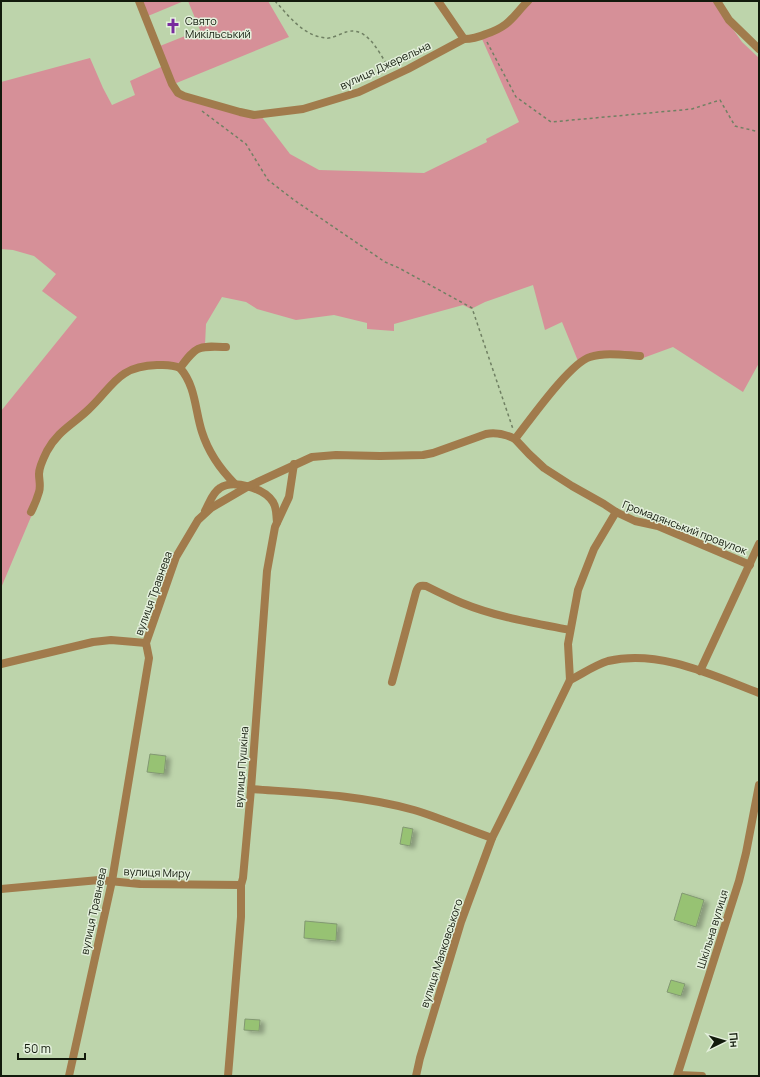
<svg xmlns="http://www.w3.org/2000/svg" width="760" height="1077" font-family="Manrope,sans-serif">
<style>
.green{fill:#d69098}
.building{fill:#97c273;stroke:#829872;filter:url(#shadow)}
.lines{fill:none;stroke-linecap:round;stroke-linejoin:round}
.path{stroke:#708063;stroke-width:1.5;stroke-dasharray:3 3;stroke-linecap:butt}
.street{stroke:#a17b4c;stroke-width:8}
.labels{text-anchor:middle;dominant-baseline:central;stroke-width:3;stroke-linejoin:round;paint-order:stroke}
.poi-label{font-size:11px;fill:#121a0c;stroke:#e4f0dc;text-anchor:start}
.street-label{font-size:11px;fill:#121a0c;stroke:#e4f0dc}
</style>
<defs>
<filter id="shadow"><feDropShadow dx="4.5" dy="2.5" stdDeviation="2" flood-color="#0004"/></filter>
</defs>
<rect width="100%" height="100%" fill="#bdd4ab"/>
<g class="green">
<path d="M 141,1 L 184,1 L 148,16 Z"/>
<path d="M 188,1 L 268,1 L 289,37 L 174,84 L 160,46 L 200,30 Z"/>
<path d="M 525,1 L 713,1 L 742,42 L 759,58 L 759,363 L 743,392 L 673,347 L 643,358 L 640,354 L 578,361 L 562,322 L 545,330 L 533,285 L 485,302 L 471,309 L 463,305 L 394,324 L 394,331 L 367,329 L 367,323 L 334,315 L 296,320 L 257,309 L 246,302 L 222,297 L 206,324 L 205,345 L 183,359 L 174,367 L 148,367 L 125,374 L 56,439 L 43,466 L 41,493 L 1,588 L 1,411 L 77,317 L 42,291 L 56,274 L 34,256 L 13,250 L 1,249 L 1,82 L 90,58 L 103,88 L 112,105 L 135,95 L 130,81 L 163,66 L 176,94 L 261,116 L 290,154 L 319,170 L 424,173 L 487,142 L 486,139 L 519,122 L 482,39 L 498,29 Z"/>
</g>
<g class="building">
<path d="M 150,754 L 166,756 L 164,774 L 147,772 Z"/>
<path d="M 403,827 L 413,829 L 410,846 L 400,844 Z"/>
<path d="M 682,893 L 704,900 L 696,927 L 674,920 Z"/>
<path d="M 305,921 L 337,924 L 336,941 L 304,938 Z"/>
<path d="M 671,980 L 685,984 L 681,996 L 667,992 Z"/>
<path d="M 245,1019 L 260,1020 L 259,1031 L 244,1030 Z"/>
</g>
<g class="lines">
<g class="path">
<path d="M 275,1 C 289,16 303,36 326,38 C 331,39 340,34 346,32 C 366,26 377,49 386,63 L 396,65"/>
<path d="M 487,42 L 516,97 L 551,122 L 692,109 L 720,100 L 735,126 L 759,132"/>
<path d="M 202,111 L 246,144 L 268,180 L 294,200 L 385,262 L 399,268 L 472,308 L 513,429"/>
</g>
<g class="street">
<path d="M 139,1 L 172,84 L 178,93 L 184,96 L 240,112 L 254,115 L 303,109 L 359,92 L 408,69 L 464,39 C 472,39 479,37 486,34 C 510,26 512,17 528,1"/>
<path d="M 438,1 L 464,39"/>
<path d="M 717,1 L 729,20 L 759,49"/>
<path d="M 180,368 C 196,386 195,411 202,432 C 208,451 221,470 235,484"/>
<path d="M 515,439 L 529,454 L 544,468 L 572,486 L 604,504 L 616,512 L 635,521 L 658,526 L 750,565"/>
<path d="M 205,511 C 209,504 212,493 220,488 C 233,479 264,488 273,502 C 277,508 276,515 277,522"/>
<path d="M 31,512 C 34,506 37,499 39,492 C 41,486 39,480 39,474 C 39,467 44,457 47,451 C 58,431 72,425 88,410 C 113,387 117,366 157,365 C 165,365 172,364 180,368 C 197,345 198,346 226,347"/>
<path d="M 1,664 L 93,642 L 111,640 L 146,643"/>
<path d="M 700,671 L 759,544"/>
<path d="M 570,680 C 582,674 595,665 608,661 C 659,649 712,675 759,693"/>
<path d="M 392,682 L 416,592 C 418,586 420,585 426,586 C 438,592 450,598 462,603 C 496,617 534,623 570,630"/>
<path d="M 251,789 C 305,793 362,795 414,810 C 440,818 466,829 492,838"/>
<path d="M 1,889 L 99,880 L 140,884 L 241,885"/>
<path d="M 678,1075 L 702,1076"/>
<path d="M 69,1076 L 112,881 L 149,658 L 146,643 L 176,557 L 198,520 L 211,508 L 247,487 L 312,457 L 336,455 L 380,456 L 423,455 L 433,453 L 486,434 C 497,432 505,434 515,439 C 530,420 570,363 590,357 C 605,352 624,355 640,356"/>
<path d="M 228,1076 L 241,917 L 241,885 L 243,878 L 251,789 L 267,571 L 275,527 L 289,497 L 294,464"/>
<path d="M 416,1076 L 420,1058 L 461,922 L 492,838 L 536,750 L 570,680 L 568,644 L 578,590 L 594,549 L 616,512"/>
<path d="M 677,1076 L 739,881 L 746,853 L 759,785"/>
</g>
</g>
<defs>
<symbol id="church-bare" viewBox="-9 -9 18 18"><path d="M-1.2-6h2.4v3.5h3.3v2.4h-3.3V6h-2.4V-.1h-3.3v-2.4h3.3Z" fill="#782c9e" stroke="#e4f0dc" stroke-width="2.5" paint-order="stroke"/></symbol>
</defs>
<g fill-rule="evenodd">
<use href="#church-bare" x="162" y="15" width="22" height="22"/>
</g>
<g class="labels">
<g class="poi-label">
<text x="185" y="20">Свято<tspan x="185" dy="13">Микільський</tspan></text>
</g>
<g class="street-label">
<text transform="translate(385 65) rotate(-25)">вулиця Джерельна</text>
<text transform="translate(685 527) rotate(21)">Громадянський провулок</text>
<text transform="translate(153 593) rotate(-70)">вулиця Травнева</text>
<text transform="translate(241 767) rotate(-86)">вулиця Пушкіна</text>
<text transform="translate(157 872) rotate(2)">вулиця Миру</text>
<text transform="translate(93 911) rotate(-78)">вулиця Травнева</text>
<text transform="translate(712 929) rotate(-73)">Шкільна вулиця</text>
<text transform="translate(441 953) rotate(-72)">вулиця Маяковського</text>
</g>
</g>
<rect width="760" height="1077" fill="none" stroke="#121a0c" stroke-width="4"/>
<g transform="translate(724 1041) rotate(85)" stroke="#e4f0dc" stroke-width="3" paint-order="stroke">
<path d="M0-3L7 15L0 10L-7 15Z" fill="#121a0c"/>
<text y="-6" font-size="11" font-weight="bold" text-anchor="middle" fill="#121a0c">Пн</text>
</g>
<path d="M18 1053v6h67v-6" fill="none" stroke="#121a0c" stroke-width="2"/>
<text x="24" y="1053" font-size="12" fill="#121a0c" stroke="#e4f0dc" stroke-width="3" paint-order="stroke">50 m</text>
</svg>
